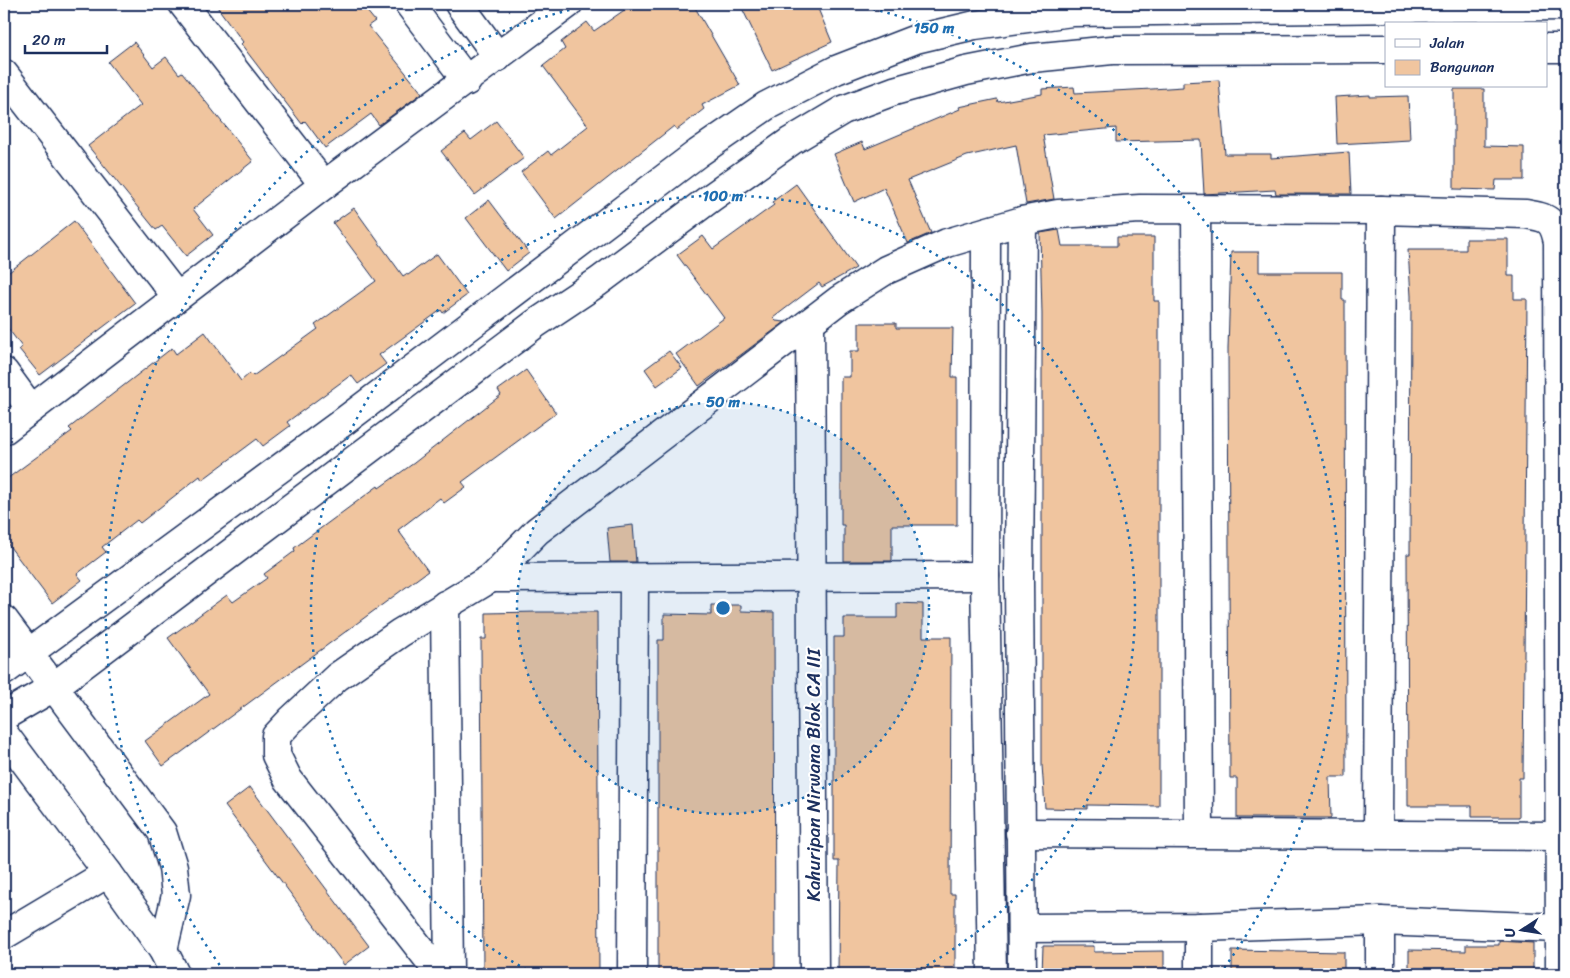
<svg xmlns="http://www.w3.org/2000/svg" width="1570" height="978" font-family="Sriracha,sans-serif">
<style>
.building{fill:#f0c59f;stroke:#1b2f5e}
.lines{fill:none;stroke-linecap:round;stroke-linejoin:round}
.street-casing{stroke:#1b2f5e;stroke-width:31}
.street{stroke:#fff;stroke-width:28}
.ring{fill:none;stroke:#1f6fb2;stroke-width:2.5;stroke-dasharray:2.5 5}
.labels{text-anchor:middle;dominant-baseline:central;stroke-width:4;stroke-linejoin:round;paint-order:stroke}
.street-label{font-size:19px;fill:#1b2f5e;stroke:#fff}
.centre{fill:#1f6fb2;stroke:#fff;stroke-width:2.5}
.ring-label{font-size:15px;text-anchor:middle;font-weight:bold;fill:#1f6fb2;stroke:#fff;stroke-width:4;stroke-linejoin:round;paint-order:stroke}
</style>
<rect width="100%" height="100%" fill="#fff"/>
<filter id="ink" filterUnits="userSpaceOnUse"><feTurbulence type="fractalNoise" baseFrequency=".02" numOctaves="2"/><feDisplacementMap in="SourceGraphic" scale="10" xChannelSelector="R" yChannelSelector="G"/><feConvolveMatrix kernelMatrix="1 2 1 2 8 2 1 2 1" color-interpolation-filters="sRGB"/></filter>
<g filter="url(#ink)">
<g class="building">
<path d="M 215,4 L 361,4 L 375,21 L 368,26 L 422,93 L 379,125 L 371,114 L 325,148 L 305,121 L 302,124 L 241,44 L 243,42 Z"/>
<path d="M 633,4 L 693,4 L 740,85 L 702,105 L 704,109 L 677,130 L 674,126 L 556,219 L 521,172 L 548,151 L 551,155 L 588,126 L 543,66 L 565,49 L 561,42 L 587,22 L 594,31 Z"/>
<path d="M 740,4 L 816,4 L 832,42 L 772,70 Z"/>
<path d="M 134,42 L 153,67 L 166,57 L 179,74 L 182,72 L 253,161 L 193,209 L 213,235 L 186,256 L 162,226 L 156,230 L 88,146 L 141,105 L 108,62 Z"/>
<path d="M 1219,80 L 1225,154 L 1271,154 L 1271,158 L 1349,152 L 1351,194 L 1276,194 L 1275,190 L 1204,194 L 1201,140 L 1116,142 L 1116,128 L 1043,135 L 1054,199 L 1026,204 L 1016,145 L 967,156 L 908,180 L 931,233 L 908,243 L 884,188 L 854,202 L 834,154 L 862,142 L 865,149 L 960,109 L 959,107 L 997,99 L 998,102 L 1042,94 L 1042,89 L 1074,87 L 1075,93 L 1152,89 L 1183,87 L 1183,82 Z"/>
<path d="M 1454,89 L 1484,89 L 1484,146 L 1524,147 L 1524,180 L 1496,180 L 1495,190 L 1454,189 Z"/>
<path d="M 1370,95 L 1370,97 L 1408,96 L 1410,140 L 1337,144 L 1335,97 Z"/>
<path d="M 496,121 L 524,158 L 475,195 L 441,151 L 465,133 L 471,140 Z"/>
<path d="M 796,184 L 856,268 L 822,287 L 819,283 L 773,318 L 776,321 L 785,322 L 699,386 L 676,354 L 724,318 L 677,255 L 703,236 L 713,249 L 774,205 L 772,202 Z"/>
<path d="M 489,200 L 529,253 L 506,271 L 466,218 Z"/>
<path d="M 354,208 L 403,276 L 406,274 L 408,275 L 437,254 L 467,295 L 443,313 L 441,310 L 379,355 L 386,364 L 358,384 L 351,375 L 287,422 L 290,426 L 263,446 L 257,439 L 202,480 L 200,476 L 140,523 L 137,520 L 102,547 L 106,552 L 77,574 L 82,580 L 52,603 L 4,539 L 4,481 L 72,431 L 69,428 L 172,348 L 176,354 L 205,332 L 241,381 L 250,373 L 253,376 L 318,329 L 315,325 L 376,281 L 333,223 Z"/>
<path d="M 74,221 L 135,303 L 40,375 L 19,349 L 22,347 L 4,323 L 4,276 Z"/>
<path d="M 1059,230 L 1062,246 L 1117,246 L 1117,237 L 1154,237 L 1154,301 L 1159,301 L 1159,806 L 1087,805 L 1087,809 L 1045,808 L 1042,765 L 1042,314 L 1040,233 Z"/>
<path d="M 1466,239 L 1508,239 L 1508,276 L 1514,276 L 1514,299 L 1527,299 L 1523,778 L 1519,778 L 1519,817 L 1472,817 L 1472,806 L 1408,806 L 1407,554 L 1410,554 L 1411,296 L 1408,250 L 1466,250 Z"/>
<path d="M 1231,252 L 1259,252 L 1259,272 L 1342,272 L 1342,300 L 1345,300 L 1346,777 L 1330,777 L 1331,818 L 1237,818 L 1237,778 L 1230,778 L 1228,349 Z"/>
<path d="M 859,323 L 896,323 L 896,328 L 953,328 L 952,377 L 957,377 L 957,525 L 892,525 L 892,561 L 844,561 L 844,525 L 841,525 L 841,377 L 850,377 L 850,351 L 859,351 Z"/>
<path d="M 669,351 L 682,368 L 657,386 L 645,369 Z"/>
<path d="M 526,370 L 556,413 L 462,482 L 466,487 L 444,503 L 440,498 L 398,530 L 428,571 L 163,766 L 145,741 L 209,694 L 168,638 L 227,595 L 233,602 L 267,578 L 264,574 L 295,551 L 294,548 L 378,486 L 379,488 L 414,463 L 501,395 L 498,390 Z"/>
<path d="M 633,525 L 636,562 L 610,562 L 607,528 Z"/>
<path d="M 897,603 L 923,604 L 923,637 L 951,637 L 950,894 L 955,894 L 955,974 L 838,974 L 839,861 L 834,861 L 834,637 L 844,637 L 844,618 L 897,618 Z"/>
<path d="M 711,605 L 741,605 L 741,611 L 774,612 L 775,974 L 658,974 L 658,640 L 664,640 L 664,614 L 711,615 Z"/>
<path d="M 538,612 L 597,612 L 599,974 L 483,974 L 481,639 L 486,639 L 486,613 Z"/>
<path d="M 250,787 L 369,946 L 344,965 L 225,806 Z"/>
<path d="M 1499,941 L 1533,943 L 1533,974 L 1409,973 L 1409,950 L 1466,951 L 1466,945 L 1499,945 Z"/>
<path d="M 1043,946 L 1094,946 L 1094,952 L 1164,951 L 1164,974 L 1042,974 Z"/>
<path d="M 1232,950 L 1344,952 L 1344,974 L 1232,974 Z"/>
</g>
<g class="lines">
<defs>
<g id="street">
<path d="M 183,4 L 324,185"/>
<path d="M 409,4 L 467,81"/>
<path d="M 459,4 L 498,57"/>
<path d="M 1546,48 L 1566,48"/>
<path d="M 4,74 L 177,297"/>
<path d="M 1196,210 L 1199,833"/>
<path d="M 986,232 L 985,576 L 992,974"/>
<path d="M 810,324 L 814,974"/>
<path d="M 4,372 L 31,409"/>
<path d="M 4,430 L 324,185 L 568,4"/>
<path d="M 491,578 L 985,576"/>
<path d="M 445,605 L 449,974"/>
<path d="M 4,620 L 162,832 L 173,867 L 176,895 L 163,950"/>
<path d="M 4,671 L 339,425 L 698,153 L 766,106 L 836,70 L 916,39 L 975,25 L 1072,12 L 1566,6"/>
<path d="M 4,716 L 52,688 L 535,324 L 598,282 L 712,197 L 791,141 L 843,110 L 894,91 L 966,71 L 1032,58 L 1112,50 L 1386,49"/>
<path d="M 4,734 L 108,873 L 163,950 L 175,974"/>
<path d="M 1020,833 L 1560,836"/>
<path d="M 1378,833 L 1381,210"/>
<path d="M 1380,921 L 1380,974"/>
<path d="M 1199,927 L 1199,974"/>
<path d="M 1022,928 L 1199,927 L 1380,921 L 1560,928"/>
<path d="M 4,935 L 108,873"/>
<path d="M 440,974 L 288,779 L 276,755 L 276,736 L 291,720 L 337,677 L 400,633 L 491,578 L 537,531 L 839,300 L 886,270 L 947,243 L 1022,221 L 1058,214 L 1140,209 L 1381,210 L 1526,214 C 1548,218 1553,219 1558,242 L 1560,974"/>
<path d="M 632,974 L 634,579"/>
<path d="M 1022,974 L 1019,579 L 1022,221"/>
</g>
</defs>
<use href="#street" class="street-casing"/>
<use href="#street" class="street"/>
</g>
</g>
<circle cx="723" cy="608" r="206" fill="#1f6fb2" fill-opacity=".12"/>
<g class="ring">
<circle cx="723" cy="608" r="206"/>
<path d="M533 973A412 412 0 1 1 913 973"/>
<path d="M224 971A617 617 0 0 1 595 4M851 4A617 617 0 0 1 1222 971"/>
</g>
<g class="labels">
<g class="street-label">
<text transform="translate(813 775) rotate(-90)">Kahuripan Nirwana Blok CA III</text>
</g>
</g>
<circle cx="723" cy="608" r="8" class="centre"/>
<g class="ring-label">
<text x="934" y="33">150 m</text>
<text x="723" y="201">100 m</text>
<text x="723" y="407">50 m</text>
</g>
<rect width="1570" height="978" fill="none" stroke="#fff" stroke-width="20"/>
<rect x="10" y="10" width="1550" height="958" fill="none" stroke="#1b2f5e" stroke-width="2" filter="url(#ink)"/>
<rect x="1385" y="22" width="162" height="65" fill="#ffffff" stroke="#a4acbf"/>
<rect x="1395" y="39" width="25" height="8" fill="#ffffff" stroke="#a4acbf"/>
<text x="1430" y="48" font-size="15" fill="#1b2f5e">Jalan</text>
<rect x="1395" y="60" width="25" height="15" fill="#f0c59f" stroke="#a4acbf"/>
<text x="1430" y="72" font-size="15" fill="#1b2f5e">Bangunan</text>
<g transform="translate(1522 930) rotate(258)" stroke="#ffffff" stroke-width="4" paint-order="stroke">
<path d="M0-4L9 19L0 12L-9 19Z" fill="#1b2f5e"/>
<text y="-8" font-size="14" font-weight="bold" text-anchor="middle" fill="#1b2f5e">U</text>
</g>
<path d="M25 45v8h82v-8" fill="none" stroke="#1b2f5e" stroke-width="2.5"/>
<text x="32" y="45" font-size="15" fill="#1b2f5e" stroke="#ffffff" stroke-width="4" paint-order="stroke">20 m</text>
</svg>
